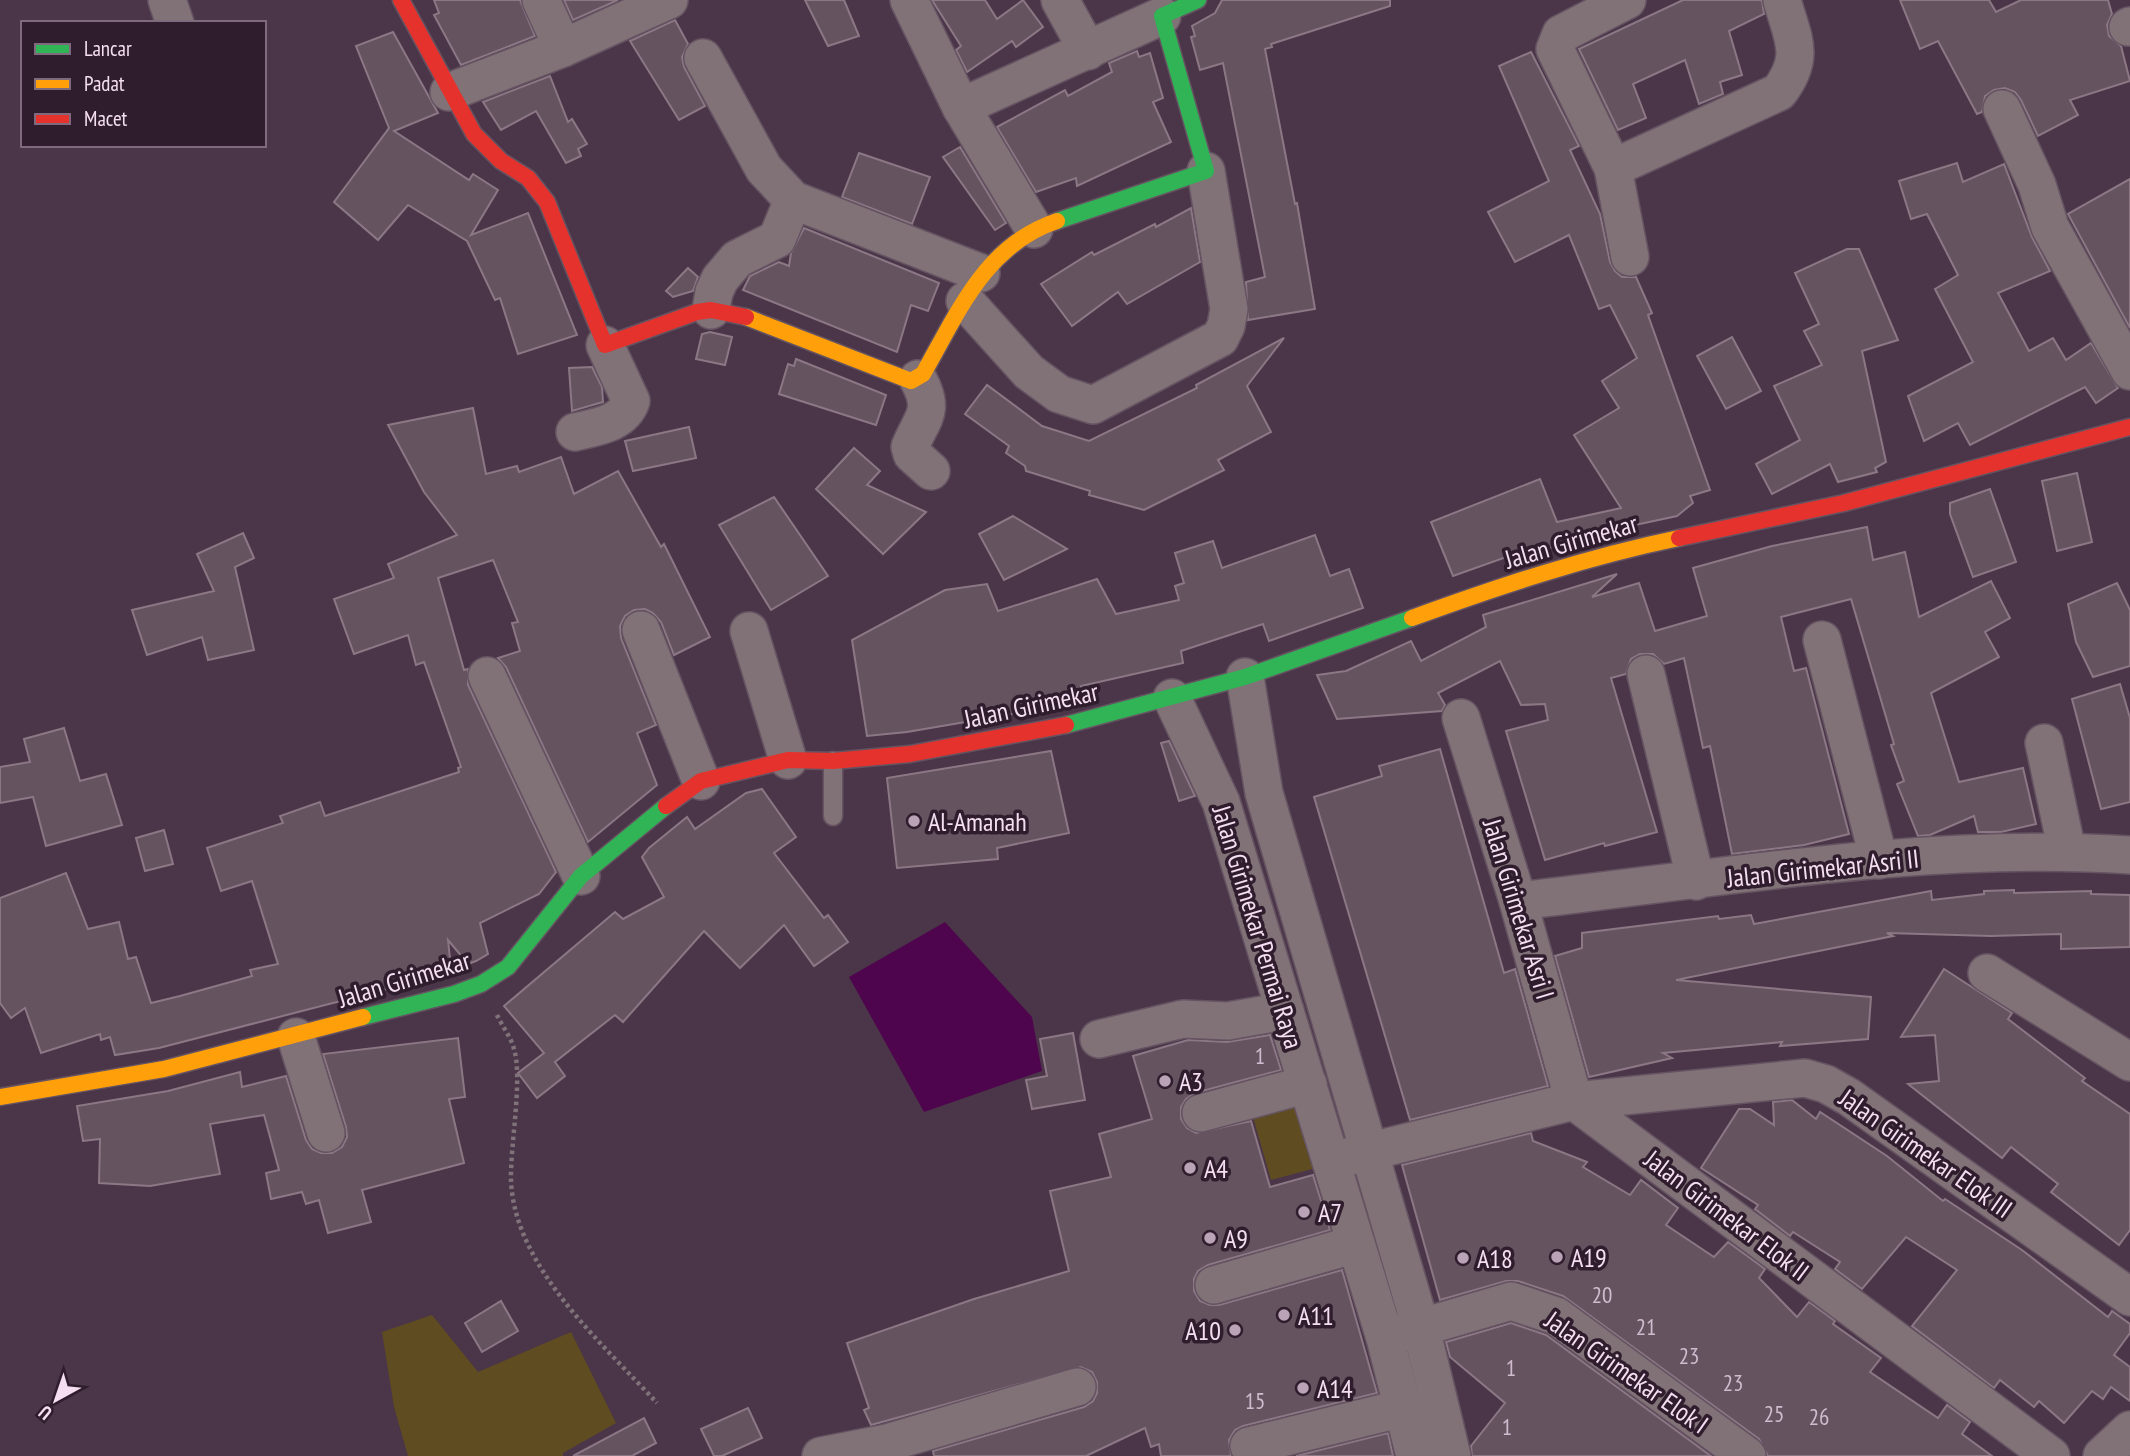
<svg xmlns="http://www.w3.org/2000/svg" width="2130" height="1456" font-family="'PT Sans Narrow',sans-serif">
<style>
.green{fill:#5f4c20}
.water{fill:#4f054d}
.building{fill:#655360;stroke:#8c7785;stroke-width:2}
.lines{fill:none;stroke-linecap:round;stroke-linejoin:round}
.lane-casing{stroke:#655362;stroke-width:21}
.street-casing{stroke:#655362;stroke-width:40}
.fast-casing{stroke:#655362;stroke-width:19}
.slow-casing{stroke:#655362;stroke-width:19}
.jam-casing{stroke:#655362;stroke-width:19}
.path{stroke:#7f7279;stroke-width:4.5;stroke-dasharray:3.5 3.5;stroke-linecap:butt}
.lane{stroke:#807277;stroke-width:18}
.street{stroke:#807277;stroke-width:37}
.fast{stroke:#30b455;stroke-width:16}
.slow{stroke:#ff9f0a;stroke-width:16}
.jam{stroke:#e5322d;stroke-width:16}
.poi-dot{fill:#baa3b7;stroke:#2f1d2d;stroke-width:2.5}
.labels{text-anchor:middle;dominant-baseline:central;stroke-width:7;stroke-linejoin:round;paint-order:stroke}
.number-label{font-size:23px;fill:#d1bbce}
.street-label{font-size:26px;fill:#f5def2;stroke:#2f1d2d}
.poi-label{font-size:26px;fill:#f5def2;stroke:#2f1d2d;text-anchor:start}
</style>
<rect width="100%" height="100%" fill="#4b3649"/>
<g class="green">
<path d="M 1298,1104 L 1316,1168 L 1271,1180 L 1253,1117 Z"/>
<path d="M 432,1315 L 478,1372 L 571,1332 L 616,1423 L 563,1453 L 563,1456 L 408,1456 L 394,1407 L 382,1332 Z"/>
</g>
<path class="water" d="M 945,922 L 1032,1017 L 1042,1071 L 924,1112 L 849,977 Z"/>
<g class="building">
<path d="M 434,0 L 520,0 L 535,36 L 461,65 L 434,15 L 439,13 Z"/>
<path d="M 564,0 L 618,0 L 573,20 Z"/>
<path d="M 805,0 L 844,0 L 859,36 L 828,46 Z"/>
<path d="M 932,0 L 985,0 L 997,19 L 1023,0 L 1043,27 L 1016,47 L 1012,41 L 967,72 L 956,50 L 961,46 Z"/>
<path d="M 1390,0 L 1390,6 L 1271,44 L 1272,47 L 1265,49 L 1295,204 L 1297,203 L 1315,309 L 1248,320 L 1246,282 L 1265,277 L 1223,63 L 1200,70 L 1191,37 L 1195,36 L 1192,26 L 1215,13 L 1222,0 Z"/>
<path d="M 1683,0 L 1762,0 L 1764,14 L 1729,31 L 1742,75 L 1720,82 L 1723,94 L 1699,104 L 1685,60 L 1633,84 L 1646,118 L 1618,130 L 1579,49 Z"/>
<path d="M 1900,0 L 1989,0 L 1996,12 L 2021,0 L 2108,0 L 2112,14 L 2107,25 L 2109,36 L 2121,46 L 2130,81 L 2070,100 L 2078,115 L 2038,136 L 2021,100 L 2015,92 L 2005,88 L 1994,90 L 1985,96 L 1982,112 L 1977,114 L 1938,41 L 1920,49 Z"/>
<path d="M 675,20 L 688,44 L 682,57 L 684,67 L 705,106 L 679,120 L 630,41 Z"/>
<path d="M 393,32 L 438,113 L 394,131 L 469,180 L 473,174 L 498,190 L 471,235 L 528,213 L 577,335 L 518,354 L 500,298 L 495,300 L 467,241 L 408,205 L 378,240 L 334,202 L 389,128 L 356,46 Z"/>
<path d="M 1137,51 L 1139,57 L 1150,53 L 1163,98 L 1153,102 L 1171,142 L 1077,186 L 1076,178 L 1036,192 L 997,127 L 1065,90 L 1068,96 L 1112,72 L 1109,63 Z"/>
<path d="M 1531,52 L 1579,146 L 1570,150 L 1600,214 L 1610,262 L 1615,271 L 1622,277 L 1636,277 L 1652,313 L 1648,315 L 1710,490 L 1690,496 L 1693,503 L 1677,516 L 1607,531 L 1510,560 L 1509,556 L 1453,576 L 1431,522 L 1540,479 L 1557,522 L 1621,508 L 1574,435 L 1619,408 L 1602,381 L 1637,358 L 1610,305 L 1599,309 L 1569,235 L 1515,262 L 1488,212 L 1549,181 L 1499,66 Z"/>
<path d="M 550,76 L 568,122 L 572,119 L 587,144 L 578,149 L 581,156 L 566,163 L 536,111 L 501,130 L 483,102 Z"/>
<path d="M 960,147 L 1006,223 L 995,230 L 943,157 Z"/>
<path d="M 859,153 L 930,177 L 912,224 L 842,197 Z"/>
<path d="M 1957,163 L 1963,182 L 2004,164 L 2032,237 L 2050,271 L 1998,293 L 2029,351 L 2053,338 L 2066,360 L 2091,343 L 2118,388 L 2096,403 L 2085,387 L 1970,445 L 1958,423 L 1924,441 L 1908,396 L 1973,362 L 1935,289 L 1958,275 L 1927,214 L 1911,219 L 1899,181 Z"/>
<path d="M 2130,179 L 2130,328 L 2068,214 Z"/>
<path d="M 1191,208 L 1200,262 L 1127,304 L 1118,292 L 1072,326 L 1041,284 L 1092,252 L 1094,255 L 1155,224 L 1156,227 Z"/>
<path d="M 804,228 L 939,283 L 928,311 L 911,305 L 897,352 L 743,290 L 750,276 L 779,262 L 789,266 L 791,253 Z"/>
<path d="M 1847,249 L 1859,249 L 1898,340 L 1862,351 L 1886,462 L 1875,468 L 1877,472 L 1838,482 L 1830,464 L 1772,494 L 1756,464 L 1800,440 L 1774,386 L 1822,365 L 1804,331 L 1819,324 L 1795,273 Z"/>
<path d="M 688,268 L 698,277 L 693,291 L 673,297 L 666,291 Z"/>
<path d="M 710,332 L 732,337 L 725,365 L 696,359 L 702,334 Z"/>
<path d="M 1732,337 L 1761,391 L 1726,409 L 1697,356 Z"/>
<path d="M 1284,338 L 1247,386 L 1271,432 L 1218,460 L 1224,470 L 1144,510 L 1089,495 L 1090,491 L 1026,471 L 1025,466 L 1006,453 L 1009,446 L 965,414 L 987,385 L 1042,426 L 1089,441 L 1197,388 L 1196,385 Z"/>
<path d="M 796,359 L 886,395 L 876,425 L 779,394 L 788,364 L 794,366 Z"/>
<path d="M 592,367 L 602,387 L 603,402 L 572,411 L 569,368 Z"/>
<path d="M 473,408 L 486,474 L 517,466 L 519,472 L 561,457 L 574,494 L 618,471 L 661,547 L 664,544 L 710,637 L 674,655 L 661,622 L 653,613 L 645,609 L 634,610 L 625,616 L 620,626 L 621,638 L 656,725 L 637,733 L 657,785 L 588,842 L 506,667 L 498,658 L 520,651 L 512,623 L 518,622 L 493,560 L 438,578 L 464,670 L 468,669 L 468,685 L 556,872 L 539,894 L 480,923 L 488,954 L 476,961 L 468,964 L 448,940 L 451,968 L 444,970 L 445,974 L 159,1048 L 115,1055 L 110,1037 L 101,1040 L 100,1034 L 41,1053 L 25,1008 L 11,1018 L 0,1003 L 0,898 L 66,873 L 88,929 L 119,922 L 128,959 L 136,957 L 151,1003 L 180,996 L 252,976 L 250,970 L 278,964 L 252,881 L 221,891 L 207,848 L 283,823 L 280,816 L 320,802 L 325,816 L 459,772 L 458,768 L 461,767 L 424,662 L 416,665 L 408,635 L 354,654 L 334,599 L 394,578 L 388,564 L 457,535 L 424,492 L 388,425 Z"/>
<path d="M 689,427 L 696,458 L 633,471 L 625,441 Z"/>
<path d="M 854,448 L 880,471 L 867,485 L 926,512 L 883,554 L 816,489 Z"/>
<path d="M 2077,473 L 2092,542 L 2057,551 L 2042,481 Z"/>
<path d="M 1990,489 L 2016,562 L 1973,577 L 1950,514 L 1950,503 Z"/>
<path d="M 774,497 L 828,576 L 771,610 L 719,525 Z"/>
<path d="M 1013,516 L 1067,549 L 1004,580 L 979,534 Z"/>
<path d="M 1867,527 L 1873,560 L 1905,552 L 1919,617 L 1991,581 L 2010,618 L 1985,632 L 1999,657 L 1931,693 L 1959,782 L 2023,768 L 2036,824 L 2001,832 L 1978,832 L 1974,816 L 1930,835 L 1918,836 L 1897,784 L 1904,781 L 1891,745 L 1894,744 L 1851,599 L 1781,617 L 1794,671 L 1806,668 L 1849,834 L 1804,845 L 1732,854 L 1710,746 L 1703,748 L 1684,658 L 1664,664 L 1653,654 L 1640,654 L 1631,659 L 1626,674 L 1611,678 L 1657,832 L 1605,846 L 1604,843 L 1545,860 L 1506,731 L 1548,720 L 1545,704 L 1521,705 L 1500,661 L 1438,693 L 1445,705 L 1442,711 L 1337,719 L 1317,675 L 1346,671 L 1411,641 L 1421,661 L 1486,627 L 1483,615 L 1617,574 L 1592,597 L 1639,583 L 1655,631 L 1707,616 L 1693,568 L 1772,546 Z"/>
<path d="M 243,533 L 254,558 L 235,567 L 254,650 L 208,660 L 202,637 L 147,655 L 132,610 L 214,591 L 197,554 Z"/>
<path d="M 1315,535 L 1330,576 L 1349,569 L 1363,608 L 1269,641 L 1263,624 L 1181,651 L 1183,663 L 1081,686 L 1084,698 L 1047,708 L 907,732 L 867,736 L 852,640 L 945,590 L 987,584 L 998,611 L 1097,579 L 1116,614 L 1179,600 L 1175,586 L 1184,583 L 1175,553 L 1213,541 L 1222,568 Z"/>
<path d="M 2117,583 L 2130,610 L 2130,666 L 2093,677 L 2076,642 L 2068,604 Z"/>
<path d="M 2120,684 L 2130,718 L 2130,802 L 2101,809 L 2072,699 Z"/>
<path d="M 64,728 L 80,781 L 106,774 L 122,825 L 46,846 L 33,797 L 0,803 L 0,767 L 30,762 L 24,739 Z"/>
<path d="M 1169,741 L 1195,796 L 1179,801 L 1161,743 Z"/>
<path d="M 1440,749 L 1504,973 L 1515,969 L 1548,1086 L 1410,1120 L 1314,797 L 1382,776 L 1379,766 Z"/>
<path d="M 1051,751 L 1069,833 L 997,848 L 998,859 L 897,868 L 887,778 Z"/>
<path d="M 762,789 L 796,837 L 774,853 L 824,918 L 828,915 L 848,942 L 814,966 L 784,925 L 740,968 L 704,931 L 623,1022 L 615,1015 L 555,1062 L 565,1076 L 537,1098 L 518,1073 L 544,1053 L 504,1006 L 615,912 L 623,919 L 664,897 L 642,857 L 649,848 L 687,817 L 695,829 L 746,793 Z"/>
<path d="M 164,830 L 173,864 L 145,871 L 136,838 Z"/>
<path d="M 2014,890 L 2014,893 L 2091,891 L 2091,894 L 2130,895 L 2130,947 L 2061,949 L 2061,934 L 1991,936 L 1887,933 L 1893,936 L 1676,980 L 1871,997 L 1868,1039 L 1780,1046 L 1782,1042 L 1663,1053 L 1672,1058 L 1589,1077 L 1555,956 L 1582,948 L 1582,933 L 1718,916 L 1719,919 L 1751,915 L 1754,924 L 1931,891 L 1932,900 L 1984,894 L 1984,891 Z"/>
<path d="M 1944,969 L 2012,1013 L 2008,1019 L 2085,1078 L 2082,1081 L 2130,1114 L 2130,1230 L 2119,1245 L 2051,1192 L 2058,1184 L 2011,1147 L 2002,1158 L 1908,1084 L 1939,1081 L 1935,1035 L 1901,1037 Z"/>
<path d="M 1073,1033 L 1085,1100 L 1032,1109 L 1026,1080 L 1047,1076 L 1040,1039 Z"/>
<path d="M 1270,1035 L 1281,1070 L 1195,1093 L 1186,1099 L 1181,1107 L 1181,1119 L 1187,1128 L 1196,1133 L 1251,1121 L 1270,1187 L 1313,1175 L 1330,1230 L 1208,1265 L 1198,1271 L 1194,1279 L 1194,1291 L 1200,1301 L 1210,1305 L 1219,1305 L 1342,1270 L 1377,1393 L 1243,1426 L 1235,1430 L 1229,1440 L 1231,1456 L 1161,1456 L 1159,1444 L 1151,1447 L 1145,1428 L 1086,1456 L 934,1456 L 933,1451 L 1084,1407 L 1093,1401 L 1097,1393 L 1097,1382 L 1092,1372 L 1081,1367 L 871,1425 L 864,1410 L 869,1408 L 847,1343 L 974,1299 L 1069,1271 L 1050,1191 L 1111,1177 L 1099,1134 L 1152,1119 L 1133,1056 L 1188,1040 L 1227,1042 Z"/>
<path d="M 458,1038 L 465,1097 L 449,1099 L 464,1163 L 362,1190 L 371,1222 L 328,1233 L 319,1200 L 306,1204 L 302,1192 L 271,1199 L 266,1173 L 279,1170 L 264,1115 L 210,1124 L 220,1174 L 150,1186 L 99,1183 L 100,1139 L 83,1141 L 77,1106 L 168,1091 L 240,1072 L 242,1087 L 286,1076 L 306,1140 L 312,1149 L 321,1153 L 332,1153 L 342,1147 L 347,1137 L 346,1127 L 323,1054 Z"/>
<path d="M 1792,1100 L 1816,1119 L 1820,1112 L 1887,1156 L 1943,1201 L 1945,1199 L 2022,1250 L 2108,1317 L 2112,1311 L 2130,1324 L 2130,1333 L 2114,1355 L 2130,1367 L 2130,1401 L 2111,1387 L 2103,1399 L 2092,1391 L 2064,1423 L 2039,1401 L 2034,1407 L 2000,1380 L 1994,1388 L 1912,1326 L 1957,1270 L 1906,1237 L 1862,1289 L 1835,1269 L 1840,1262 L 1793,1232 L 1790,1236 L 1755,1209 L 1758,1205 L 1701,1168 L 1739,1109 L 1750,1109 L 1774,1125 L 1773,1102 Z"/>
<path d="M 1531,1133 L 1533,1141 L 1587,1162 L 1583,1167 L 1630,1195 L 1641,1180 L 1678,1208 L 1666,1225 L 1714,1257 L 1728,1242 L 1765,1269 L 1759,1278 L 1797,1317 L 1809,1302 L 1835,1321 L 1833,1324 L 1881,1358 L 1870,1372 L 1938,1418 L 1947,1405 L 1970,1422 L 1962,1434 L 1992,1456 L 1768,1456 L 1759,1439 L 1563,1296 L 1518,1281 L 1506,1281 L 1440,1300 L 1402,1165 Z"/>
<path d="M 501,1301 L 518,1331 L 482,1352 L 465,1323 Z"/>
<path d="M 1511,1323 L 1546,1335 L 1711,1456 L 1472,1456 L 1471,1446 L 1505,1403 L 1450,1357 L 1446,1342 Z"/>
<path d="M 748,1408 L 762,1438 L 722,1456 L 714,1456 L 701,1429 Z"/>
<path d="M 644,1418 L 656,1443 L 632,1456 L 573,1456 Z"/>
<path d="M 1388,1433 L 1393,1456 L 1296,1456 Z"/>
</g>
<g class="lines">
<defs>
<path id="lane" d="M 833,816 L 833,761"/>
<g id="street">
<path d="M 167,0 L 175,23"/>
<path d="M 541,0 L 563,48"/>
<path d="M 909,0 L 961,107 L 1034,229"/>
<path d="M 1060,0 L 1088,51"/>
<path d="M 1627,0 L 1561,34 L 1555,49 L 1613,168 L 1630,257"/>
<path d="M 2128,27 L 2130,26"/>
<path d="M 703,58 L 764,169 L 793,200 L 981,273"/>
<path d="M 449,92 L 563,48 L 669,0"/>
<path d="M 961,107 L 1162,16"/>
<path d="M 2002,109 L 2037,185 L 2050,227 L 2130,371"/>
<path d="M 1613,168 L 1779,92 C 1806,56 1793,40 1782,0"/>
<path d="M 965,301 L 1029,372 L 1059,394 L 1093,405 L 1220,338 L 1226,326 L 1229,309 L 1206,171"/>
<path d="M 711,310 L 714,292 L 720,279 L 737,259 L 777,239 L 793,200"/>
<path d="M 918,379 C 936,412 922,417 910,447 L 912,454 L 931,471"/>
<path d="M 575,432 C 596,427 623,424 631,401 L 605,345"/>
<path d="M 641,630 L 701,781"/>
<path d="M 749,631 L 788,760"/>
<path d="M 1822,640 L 1879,860"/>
<path d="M 1646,674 L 1696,881"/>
<path d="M 487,676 L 581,876"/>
<path d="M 1245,677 L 1264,793 L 1421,1328 L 1452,1456"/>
<path d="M 1172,698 L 1221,802 L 1385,1338 L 1415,1456"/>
<path d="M 1461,718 L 1518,901 L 1574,1101"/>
<path d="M 2044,743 L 2067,851"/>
<path d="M 1518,901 C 1720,878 1926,842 2130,855"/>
<path d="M 1987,973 L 2130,1062"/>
<path d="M 296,1037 L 326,1133"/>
<path d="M 1099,1039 L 1183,1019 L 1228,1021 L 1285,1011"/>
<path d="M 1574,1101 L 2051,1456"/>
<path d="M 1201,1113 L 1308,1084"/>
<path d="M 1331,1161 L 1574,1101 L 1805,1078 L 1826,1084 L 1849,1097 L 2130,1297"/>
<path d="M 1214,1285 L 1356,1244"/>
<path d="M 1399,1334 L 1511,1301 L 1556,1316 L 1747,1456"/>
<path d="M 1249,1446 L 1403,1408"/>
<path d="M 821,1456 L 887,1443 L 1077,1387"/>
<path d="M 2102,1456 L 2130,1430"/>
</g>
<g id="fast">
<path d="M 1057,221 L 1206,171 L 1162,16 L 1198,0"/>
<path d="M 1066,725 L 1245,677 L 1412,618"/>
<path d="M 363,1017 L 454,994 L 481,984 L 508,967 L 581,876 L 666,806"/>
</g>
<g id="slow">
<path d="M 746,317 L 911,381 L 923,374 C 958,313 985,245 1057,221"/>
<path d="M 1412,618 C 1500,586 1587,557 1679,538"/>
<path d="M 0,1097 L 164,1069 L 363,1017"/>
</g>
<g id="jam">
<path d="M 401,0 L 474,134 L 501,161 L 528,178 L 547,202 L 605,345 L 697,312 L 711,310 L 746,317"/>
<path d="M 1679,538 L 1844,503 L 2130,427"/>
<path d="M 666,806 L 701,781 L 788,760 L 833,761 L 910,754 L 1066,725"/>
</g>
</defs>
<use href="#lane" class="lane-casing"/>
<use href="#street" class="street-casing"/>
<use href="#fast" class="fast-casing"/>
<use href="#slow" class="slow-casing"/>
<use href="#jam" class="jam-casing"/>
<path class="path" d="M 497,1015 C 502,1026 511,1037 514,1049 C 523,1079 510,1146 511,1181 C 515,1268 602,1343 657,1403"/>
<use href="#lane" class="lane"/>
<use href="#street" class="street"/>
<use href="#fast" class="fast"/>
<use href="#slow" class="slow"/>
<use href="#jam" class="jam"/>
</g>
<g class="poi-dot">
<circle cx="914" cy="821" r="7"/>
<circle cx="1165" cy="1081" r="7"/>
<circle cx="1190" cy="1168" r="7"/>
<circle cx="1304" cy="1212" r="7"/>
<circle cx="1210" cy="1238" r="7"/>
<circle cx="1557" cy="1257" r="7"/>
<circle cx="1463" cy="1258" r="7"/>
<circle cx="1284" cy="1315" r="7"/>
<circle cx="1235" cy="1330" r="7"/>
<circle cx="1303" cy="1388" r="7"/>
</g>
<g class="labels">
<g class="number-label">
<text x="1260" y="1055">1</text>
<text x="1602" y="1294">20</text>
<text x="1646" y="1326">21</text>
<text x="1689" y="1355">23</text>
<text x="1511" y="1367">1</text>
<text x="1733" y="1382">23</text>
<text x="1255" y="1400">15</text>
<text x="1774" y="1413">25</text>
<text x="1819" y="1416">26</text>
<text x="1507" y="1426">1</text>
</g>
<g class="street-label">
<text transform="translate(1571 541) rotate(-16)">Jalan Girimekar</text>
<text transform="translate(1031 705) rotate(-12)">Jalan Girimekar</text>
<text transform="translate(1823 868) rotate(-6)">Jalan Girimekar Asri II</text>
<text transform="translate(1519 909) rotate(73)">Jalan Girimekar Asri I</text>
<text transform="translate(1258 927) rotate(73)">Jalan Girimekar Permai Raya</text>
<text transform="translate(404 979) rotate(-17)">Jalan Girimekar</text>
<text transform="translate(1926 1153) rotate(35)">Jalan Girimekar Elok III</text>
<text transform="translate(1727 1215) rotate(37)">Jalan Girimekar Elok II</text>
<text transform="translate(1627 1372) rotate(35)">Jalan Girimekar Elok I</text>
</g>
<g class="poi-label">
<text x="928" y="821">Al-Amanah</text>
<text x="1179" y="1081">A3</text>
<text x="1204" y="1168">A4</text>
<text x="1318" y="1212">A7</text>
<text x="1224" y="1238">A9</text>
<text x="1571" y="1257">A19</text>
<text x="1477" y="1258">A18</text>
<text x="1298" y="1315">A11</text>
<text x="1221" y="1330" text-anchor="end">A10</text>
<text x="1317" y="1388">A14</text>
</g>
</g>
<rect x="21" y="21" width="245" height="126" fill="#2f1d2d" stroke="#7e6a7c" stroke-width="2"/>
<rect x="35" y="44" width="35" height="10" fill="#30b455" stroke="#7e6a7c" stroke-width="2"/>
<text x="84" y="56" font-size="21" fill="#f5def2">Lancar</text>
<rect x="35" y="79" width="35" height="10" fill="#ff9f0a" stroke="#7e6a7c" stroke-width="2"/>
<text x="84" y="91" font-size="21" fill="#f5def2">Padat</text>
<rect x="35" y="114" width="35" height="10" fill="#e5322d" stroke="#7e6a7c" stroke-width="2"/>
<text x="84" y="126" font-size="21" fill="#f5def2">Macet</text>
<g transform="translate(56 1400) rotate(220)" stroke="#2f1d2d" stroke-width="5" paint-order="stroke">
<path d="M0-5L12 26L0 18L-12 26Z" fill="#f5def2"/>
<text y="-10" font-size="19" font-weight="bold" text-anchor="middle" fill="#f5def2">U</text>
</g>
</svg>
